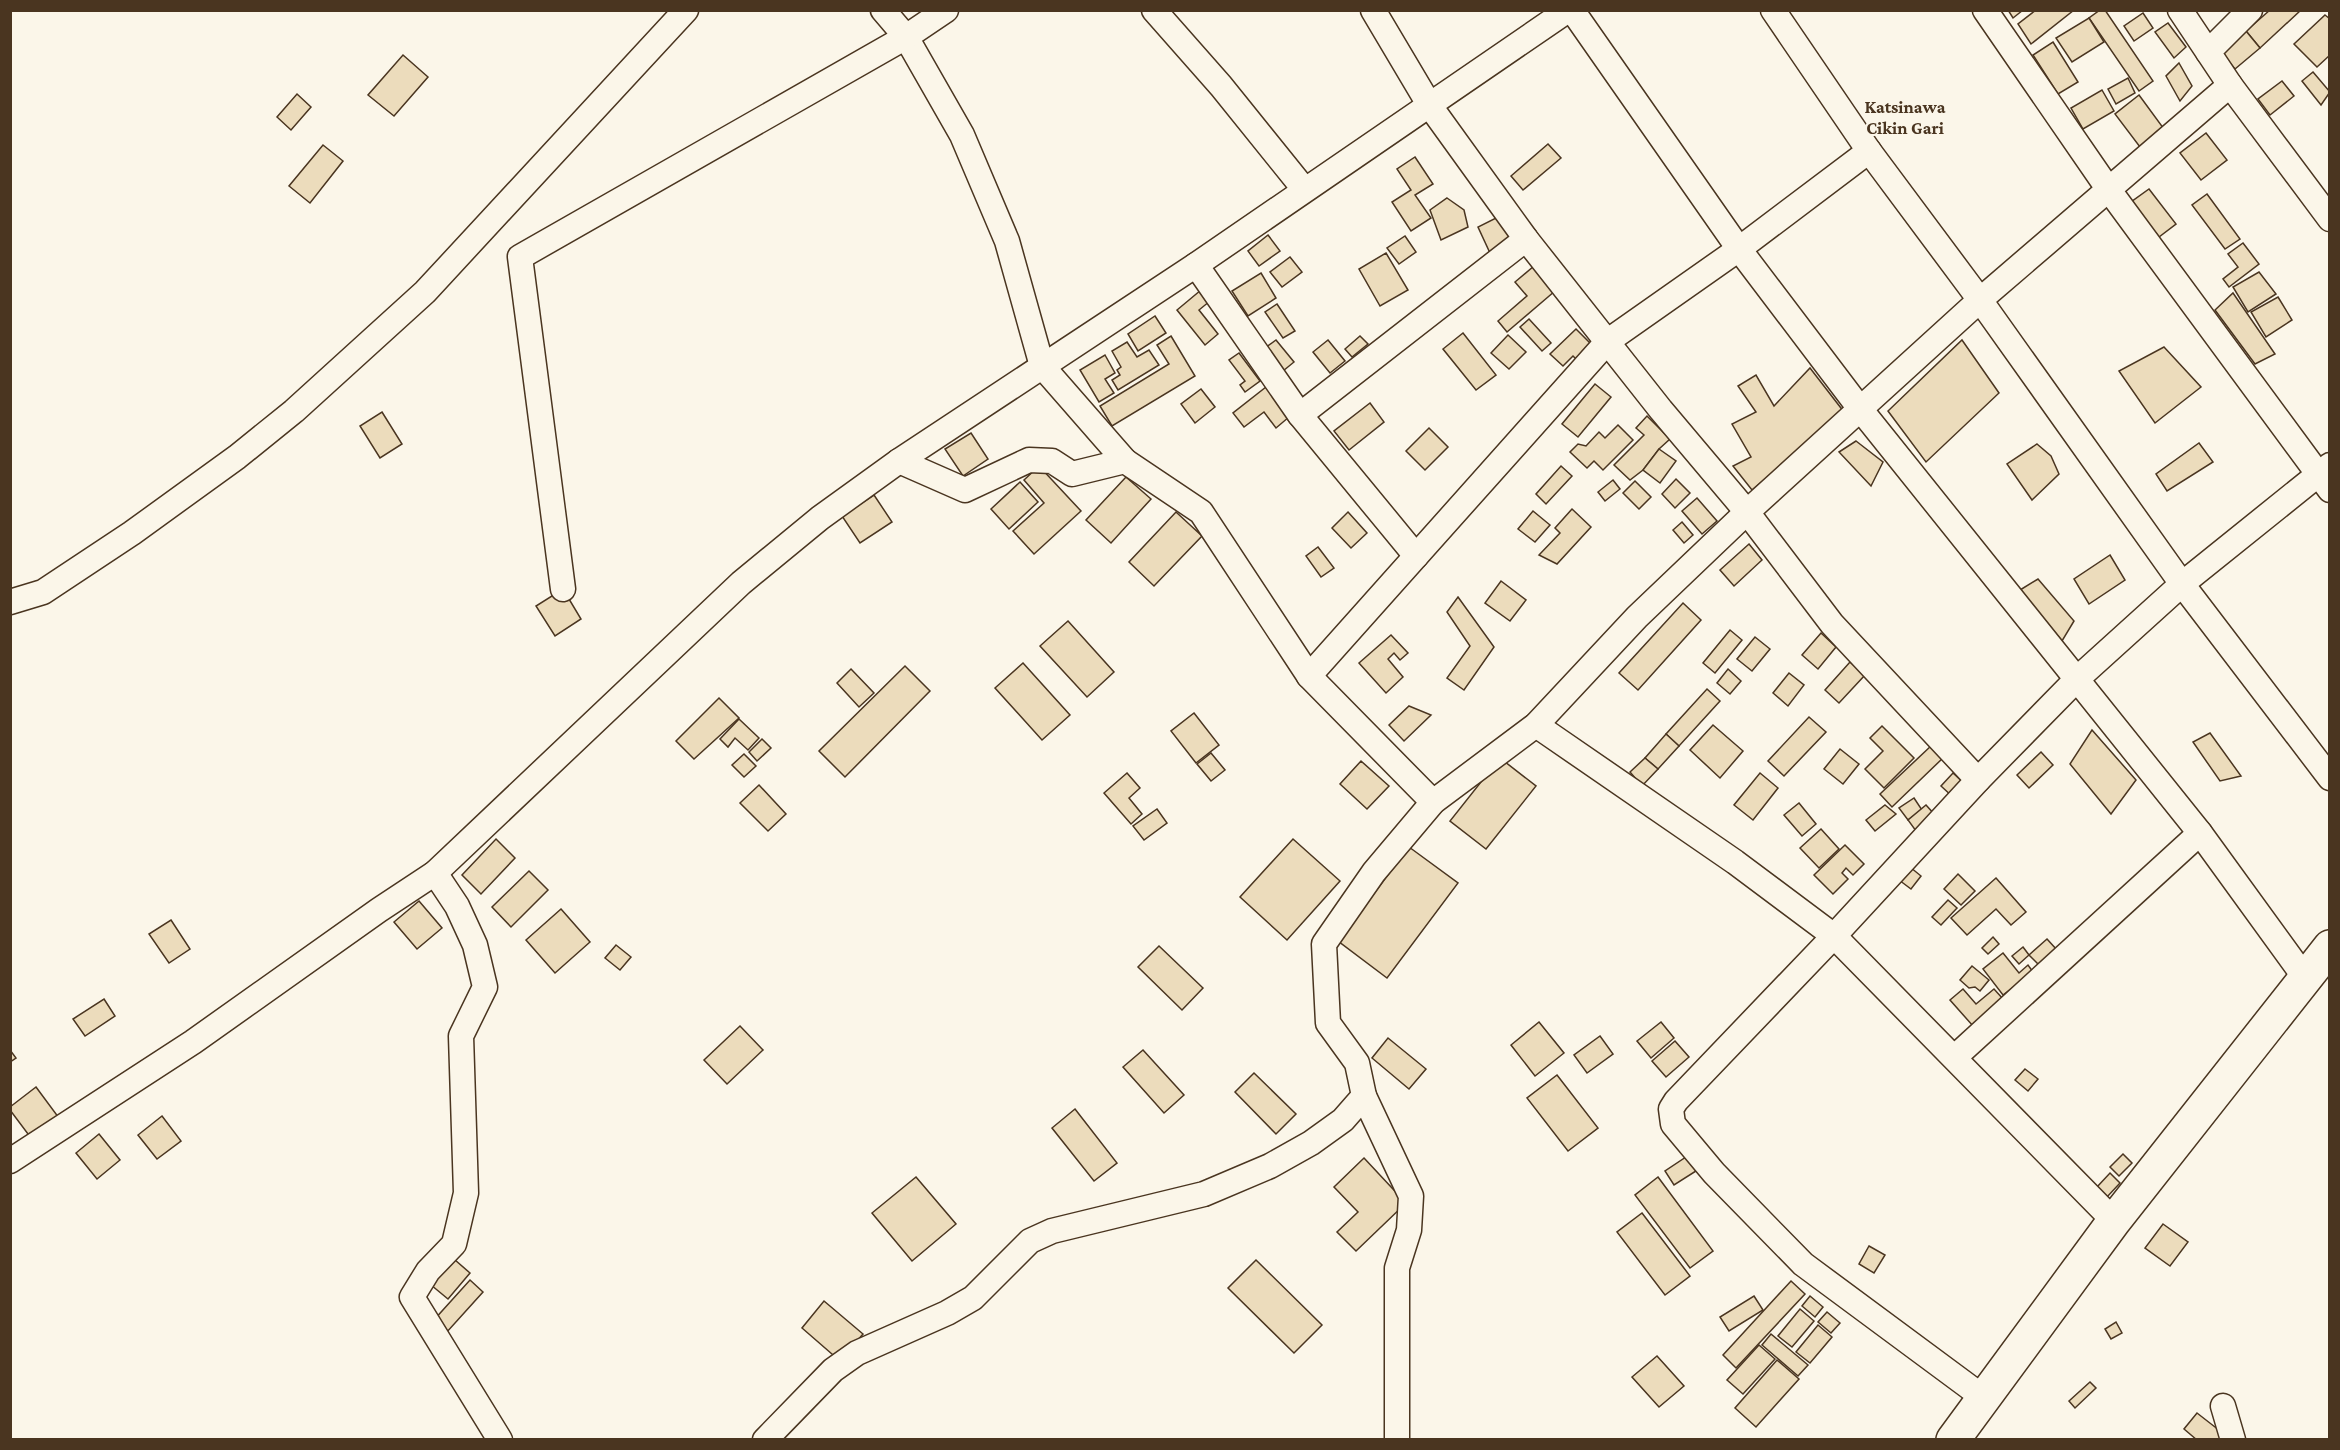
<svg xmlns="http://www.w3.org/2000/svg" width="2340" height="1450" font-family="'Crimson Pro',serif">
<style>
.building{fill:#ecdcbc;stroke:#4a3520;stroke-width:1.5}
.lines{fill:none;stroke-linecap:round;stroke-linejoin:round}
.street-casing{stroke:#4a3520;stroke-width:27}
.secondary-casing{stroke:#4a3520;stroke-width:36}
.street{stroke:#fbf6e9;stroke-width:24}
.secondary{stroke:#fbf6e9;stroke-width:33}
.labels{text-anchor:middle;dominant-baseline:central;stroke-width:4.5;stroke-linejoin:round;paint-order:stroke}
.quarter-label{font-size:18px;font-weight:bold;fill:#4a3520;stroke:#fbf6e9}
</style>
<rect width="100%" height="100%" fill="#fbf6e9"/>
<g class="building">
<path d="M 2008,10 L 2023,10 L 2013,18 Z"/>
<path d="M 2036,10 L 2074,10 L 2031,44 L 2018,24 Z"/>
<path d="M 2100,10 L 2105,10 L 2153,81 L 2139,91 L 2089,18 Z"/>
<path d="M 2270,10 L 2301,10 L 2260,48 L 2246,31 Z"/>
<path d="M 2143,13 L 2153,28 L 2134,41 L 2124,26 Z"/>
<path d="M 2325,15 L 2330,19 L 2330,55 L 2317,67 L 2294,44 Z"/>
<path d="M 2089,18 L 2104,42 L 2072,62 L 2056,38 Z"/>
<path d="M 2168,23 L 2186,47 L 2174,58 L 2155,32 Z"/>
<path d="M 2246,31 L 2260,48 L 2235,69 L 2221,52 Z"/>
<path d="M 2053,42 L 2078,82 L 2058,94 L 2033,55 Z"/>
<path d="M 403,55 L 428,77 L 394,116 L 368,95 Z"/>
<path d="M 2179,63 L 2192,86 L 2180,101 L 2166,76 Z"/>
<path d="M 2313,72 L 2330,92 L 2321,105 L 2302,81 Z"/>
<path d="M 2128,78 L 2135,93 L 2116,104 L 2108,89 Z"/>
<path d="M 2282,81 L 2294,96 L 2270,115 L 2258,99 Z"/>
<path d="M 2102,90 L 2114,111 L 2083,129 L 2071,108 Z"/>
<path d="M 297,94 L 311,107 L 291,130 L 277,117 Z"/>
<path d="M 2139,95 L 2164,129 L 2140,147 L 2115,114 Z"/>
<path d="M 2206,133 L 2227,160 L 2201,180 L 2180,153 Z"/>
<path d="M 1548,144 L 1561,158 L 1523,190 L 1511,176 Z"/>
<path d="M 323,145 L 343,161 L 310,203 L 289,186 Z"/>
<path d="M 1415,157 L 1433,184 L 1415,195 L 1431,218 L 1411,231 L 1392,202 L 1411,190 L 1397,169 Z"/>
<path d="M 2149,189 L 2176,224 L 2159,237 L 2131,202 Z"/>
<path d="M 2207,194 L 2240,239 L 2225,249 L 2192,205 Z"/>
<path d="M 1447,198 L 1464,210 L 1468,227 L 1441,240 L 1430,210 Z"/>
<path d="M 1500,216 L 1512,242 L 1490,253 L 1478,227 Z"/>
<path d="M 1268,235 L 1280,251 L 1259,266 L 1248,251 Z"/>
<path d="M 1405,236 L 1416,252 L 1399,264 L 1387,248 Z"/>
<path d="M 2243,243 L 2259,264 L 2229,287 L 2223,279 L 2238,267 L 2228,254 Z"/>
<path d="M 1386,253 L 1408,290 L 1380,306 L 1359,269 Z"/>
<path d="M 1290,257 L 1302,272 L 1282,287 L 1270,272 Z"/>
<path d="M 1534,266 L 1555,291 L 1507,332 L 1498,321 L 1527,296 L 1515,282 Z"/>
<path d="M 2259,272 L 2276,294 L 2248,312 L 2233,287 Z"/>
<path d="M 1261,273 L 1276,298 L 1248,316 L 1232,291 Z"/>
<path d="M 1201,290 L 1210,301 L 1199,310 L 1218,334 L 1205,345 L 1177,310 Z"/>
<path d="M 2233,293 L 2275,354 L 2255,364 L 2215,310 Z"/>
<path d="M 2278,297 L 2292,320 L 2266,337 L 2251,312 Z"/>
<path d="M 1277,304 L 1295,331 L 1283,338 L 1265,312 Z"/>
<path d="M 1155,316 L 1166,333 L 1138,351 L 1128,334 Z"/>
<path d="M 1529,319 L 1551,343 L 1542,351 L 1520,327 Z"/>
<path d="M 1576,329 L 1598,351 L 1583,366 L 1573,356 L 1563,366 L 1550,354 Z"/>
<path d="M 1463,333 L 1496,375 L 1476,390 L 1443,349 Z"/>
<path d="M 1508,335 L 1526,352 L 1509,369 L 1491,353 Z"/>
<path d="M 1171,336 L 1195,376 L 1112,426 L 1100,406 L 1169,364 L 1157,345 Z"/>
<path d="M 1360,336 L 1368,344 L 1352,357 L 1345,349 Z"/>
<path d="M 1276,340 L 1294,362 L 1283,371 L 1265,348 Z"/>
<path d="M 1328,340 L 1345,361 L 1330,373 L 1313,352 Z"/>
<path d="M 1962,340 L 1999,393 L 1926,462 L 1888,411 Z"/>
<path d="M 1127,342 L 1137,357 L 1149,350 L 1159,365 L 1118,390 L 1112,380 L 1120,375 L 1117,370 L 1121,367 L 1112,351 Z"/>
<path d="M 2164,347 L 2201,387 L 2155,423 L 2119,371 Z"/>
<path d="M 1239,353 L 1260,381 L 1245,392 L 1240,385 L 1245,381 L 1229,360 Z"/>
<path d="M 1105,355 L 1115,373 L 1105,379 L 1114,393 L 1099,402 L 1080,370 Z"/>
<path d="M 1810,368 L 1844,412 L 1752,490 L 1733,466 L 1751,457 L 1732,424 L 1756,412 L 1738,386 L 1756,375 L 1774,406 Z"/>
<path d="M 1595,384 L 1611,397 L 1578,437 L 1562,424 Z"/>
<path d="M 1266,387 L 1289,417 L 1276,428 L 1264,412 L 1244,427 L 1233,413 Z"/>
<path d="M 1201,389 L 1215,407 L 1195,423 L 1181,404 Z"/>
<path d="M 1370,403 L 1384,422 L 1349,450 L 1334,431 Z"/>
<path d="M 382,412 L 402,444 L 380,458 L 360,426 Z"/>
<path d="M 1647,416 L 1670,439 L 1659,449 L 1643,470 L 1630,480 L 1614,465 L 1644,435 L 1636,428 Z"/>
<path d="M 1618,425 L 1633,440 L 1603,470 L 1594,461 L 1587,468 L 1570,452 L 1578,444 L 1586,446 L 1599,432 L 1605,438 Z"/>
<path d="M 1429,428 L 1448,447 L 1425,470 L 1406,451 Z"/>
<path d="M 971,433 L 988,459 L 963,476 L 945,449 Z"/>
<path d="M 1856,441 L 1883,462 L 1871,486 L 1839,452 Z"/>
<path d="M 2199,443 L 2213,462 L 2167,491 L 2156,474 Z"/>
<path d="M 2037,444 L 2051,456 L 2059,474 L 2032,500 L 2007,464 Z"/>
<path d="M 1659,449 L 1676,461 L 1660,483 L 1643,470 Z"/>
<path d="M 1039,466 L 1081,511 L 1034,554 L 1013,531 L 1044,503 L 1024,480 Z"/>
<path d="M 1561,466 L 1572,476 L 1546,504 L 1536,494 Z"/>
<path d="M 1126,477 L 1151,499 L 1111,543 L 1086,520 Z"/>
<path d="M 1676,479 L 1690,493 L 1675,508 L 1662,494 Z"/>
<path d="M 1613,480 L 1620,489 L 1605,501 L 1598,492 Z"/>
<path d="M 1635,481 L 1651,497 L 1639,509 L 1623,493 Z"/>
<path d="M 1020,482 L 1038,502 L 1009,529 L 991,509 Z"/>
<path d="M 874,495 L 892,522 L 860,543 L 842,516 Z"/>
<path d="M 1697,498 L 1717,521 L 1702,534 L 1682,511 Z"/>
<path d="M 1572,509 L 1591,527 L 1557,564 L 1539,555 L 1560,533 L 1555,528 Z"/>
<path d="M 1533,511 L 1550,525 L 1535,542 L 1518,529 Z"/>
<path d="M 1176,512 L 1202,536 L 1154,586 L 1129,562 Z"/>
<path d="M 1348,512 L 1367,533 L 1351,548 L 1332,528 Z"/>
<path d="M 1682,522 L 1693,535 L 1684,543 L 1673,530 Z"/>
<path d="M 1749,544 L 1762,560 L 1734,586 L 1720,570 Z"/>
<path d="M 1318,547 L 1334,568 L 1321,577 L 1306,556 Z"/>
<path d="M 2110,555 L 2125,580 L 2089,604 L 2074,579 Z"/>
<path d="M 2038,579 L 2074,621 L 2062,641 L 2020,590 Z"/>
<path d="M 1501,581 L 1526,600 L 1510,621 L 1485,603 Z"/>
<path d="M 563,589 L 581,619 L 555,636 L 536,606 Z"/>
<path d="M 1458,597 L 1494,647 L 1464,690 L 1447,678 L 1470,646 L 1447,612 Z"/>
<path d="M 1683,603 L 1701,620 L 1638,690 L 1619,673 Z"/>
<path d="M 1068,621 L 1114,672 L 1087,697 L 1040,646 Z"/>
<path d="M 1730,630 L 1742,640 L 1715,673 L 1703,663 Z"/>
<path d="M 1821,633 L 1836,647 L 1818,669 L 1802,655 Z"/>
<path d="M 1391,635 L 1408,653 L 1400,660 L 1394,653 L 1388,659 L 1403,677 L 1386,693 L 1359,663 Z"/>
<path d="M 1755,637 L 1770,649 L 1752,671 L 1737,659 Z"/>
<path d="M 1850,662 L 1865,675 L 1839,703 L 1825,690 Z"/>
<path d="M 1023,663 L 1070,715 L 1042,740 L 995,688 Z"/>
<path d="M 905,666 L 930,691 L 845,777 L 819,751 Z"/>
<path d="M 851,669 L 874,693 L 859,707 L 837,683 Z"/>
<path d="M 1728,669 L 1741,681 L 1730,694 L 1717,683 Z"/>
<path d="M 1789,673 L 1804,685 L 1788,706 L 1773,693 Z"/>
<path d="M 1707,689 L 1720,701 L 1679,746 L 1666,734 Z"/>
<path d="M 719,698 L 739,718 L 694,759 L 676,741 Z"/>
<path d="M 1409,706 L 1431,715 L 1404,741 L 1389,725 Z"/>
<path d="M 1194,713 L 1219,745 L 1196,763 L 1171,731 Z"/>
<path d="M 1809,717 L 1826,732 L 1784,776 L 1768,761 Z"/>
<path d="M 739,719 L 759,738 L 748,750 L 735,738 L 728,747 L 720,739 Z"/>
<path d="M 1713,725 L 1743,751 L 1720,778 L 1690,750 Z"/>
<path d="M 1882,726 L 1914,758 L 1884,788 L 1865,769 L 1883,751 L 1870,738 Z"/>
<path d="M 2092,730 L 2136,780 L 2111,814 L 2070,764 Z"/>
<path d="M 2210,733 L 2241,776 L 2220,781 L 2193,742 Z"/>
<path d="M 1666,734 L 1679,746 L 1658,769 L 1645,758 Z"/>
<path d="M 762,739 L 771,748 L 757,761 L 749,752 Z"/>
<path d="M 1932,745 L 1944,757 L 1892,807 L 1880,794 Z"/>
<path d="M 1840,749 L 1859,764 L 1843,784 L 1824,769 Z"/>
<path d="M 2041,752 L 2053,765 L 2029,788 L 2017,775 Z"/>
<path d="M 1211,753 L 1225,770 L 1211,781 L 1197,764 Z"/>
<path d="M 744,754 L 756,766 L 744,777 L 732,765 Z"/>
<path d="M 1500,758 L 1536,786 L 1486,849 L 1450,821 Z"/>
<path d="M 1645,758 L 1658,769 L 1642,786 L 1630,772 Z"/>
<path d="M 1361,761 L 1389,786 L 1367,809 L 1340,784 Z"/>
<path d="M 1127,773 L 1140,788 L 1129,798 L 1142,814 L 1131,824 L 1104,793 Z"/>
<path d="M 1760,773 L 1778,788 L 1753,820 L 1734,805 Z"/>
<path d="M 1953,773 L 1966,785 L 1954,798 L 1941,786 Z"/>
<path d="M 759,785 L 786,814 L 768,831 L 740,803 Z"/>
<path d="M 1914,798 L 1922,810 L 1908,820 L 1899,808 Z"/>
<path d="M 1799,803 L 1816,824 L 1802,836 L 1784,815 Z"/>
<path d="M 1885,805 L 1896,814 L 1875,831 L 1866,820 Z"/>
<path d="M 1926,805 L 1935,815 L 1916,831 L 1908,820 Z"/>
<path d="M 1157,809 L 1167,823 L 1144,840 L 1133,826 Z"/>
<path d="M 1821,829 L 1839,849 L 1819,868 L 1800,848 Z"/>
<path d="M 496,839 L 515,858 L 481,894 L 462,875 Z"/>
<path d="M 1293,839 L 1340,881 L 1287,940 L 1240,897 Z"/>
<path d="M 1845,845 L 1864,864 L 1853,875 L 1846,868 L 1842,873 L 1848,879 L 1833,894 L 1814,875 Z"/>
<path d="M 1409,847 L 1458,883 L 1387,978 L 1338,941 Z"/>
<path d="M 1910,867 L 1921,876 L 1911,889 L 1899,880 Z"/>
<path d="M 529,871 L 548,890 L 511,927 L 492,907 Z"/>
<path d="M 1958,874 L 1975,891 L 1961,905 L 1944,889 Z"/>
<path d="M 1996,878 L 2026,912 L 2011,925 L 1996,909 L 1967,935 L 1951,918 Z"/>
<path d="M 1948,900 L 1957,908 L 1941,925 L 1932,917 Z"/>
<path d="M 419,901 L 442,928 L 417,949 L 394,922 Z"/>
<path d="M 561,909 L 590,942 L 555,973 L 526,940 Z"/>
<path d="M 171,920 L 190,949 L 169,963 L 149,934 Z"/>
<path d="M 1993,937 L 1999,944 L 1988,954 L 1982,948 Z"/>
<path d="M 2047,939 L 2057,950 L 2039,965 L 2029,955 Z"/>
<path d="M 616,945 L 631,957 L 620,970 L 605,958 Z"/>
<path d="M 1159,946 L 1203,988 L 1182,1010 L 1138,967 Z"/>
<path d="M 2023,947 L 2029,955 L 2019,964 L 2012,956 Z"/>
<path d="M 2003,953 L 2019,973 L 2028,965 L 2033,972 L 2003,995 L 1983,969 Z"/>
<path d="M 1972,966 L 1989,980 L 1980,991 L 1975,987 L 1969,988 L 1960,980 Z"/>
<path d="M 1963,989 L 1976,1004 L 1994,989 L 2003,999 L 1973,1026 L 1950,1000 Z"/>
<path d="M 104,999 L 115,1016 L 85,1036 L 73,1019 Z"/>
<path d="M 1539,1022 L 1564,1053 L 1535,1076 L 1511,1045 Z"/>
<path d="M 1661,1022 L 1674,1038 L 1651,1058 L 1637,1041 Z"/>
<path d="M 740,1026 L 763,1050 L 727,1084 L 704,1060 Z"/>
<path d="M 1600,1036 L 1613,1054 L 1587,1073 L 1574,1055 Z"/>
<path d="M 1388,1038 L 1426,1069 L 1409,1089 L 1372,1058 Z"/>
<path d="M 1675,1041 L 1689,1057 L 1666,1077 L 1652,1061 Z"/>
<path d="M 10,1050 L 16,1058 L 10,1062 Z"/>
<path d="M 1143,1050 L 1184,1095 L 1164,1113 L 1123,1067 Z"/>
<path d="M 2025,1069 L 2038,1079 L 2028,1091 L 2015,1080 Z"/>
<path d="M 1254,1073 L 1296,1114 L 1276,1134 L 1235,1092 Z"/>
<path d="M 1557,1075 L 1598,1128 L 1568,1151 L 1527,1098 Z"/>
<path d="M 36,1087 L 59,1118 L 31,1138 L 10,1110 L 10,1107 Z"/>
<path d="M 1075,1109 L 1117,1163 L 1094,1181 L 1052,1128 Z"/>
<path d="M 162,1116 L 181,1141 L 157,1159 L 138,1135 Z"/>
<path d="M 99,1134 L 120,1160 L 97,1179 L 76,1153 Z"/>
<path d="M 2123,1154 L 2132,1163 L 2119,1176 L 2110,1167 Z"/>
<path d="M 1686,1157 L 1696,1171 L 1674,1185 L 1665,1171 Z"/>
<path d="M 1364,1158 L 1406,1203 L 1356,1251 L 1337,1232 L 1358,1212 L 1334,1187 Z"/>
<path d="M 2110,1173 L 2120,1183 L 2107,1197 L 2097,1187 Z"/>
<path d="M 916,1177 L 956,1224 L 912,1261 L 872,1213 Z"/>
<path d="M 1658,1177 L 1713,1251 L 1690,1268 L 1635,1195 Z"/>
<path d="M 1642,1213 L 1690,1276 L 1665,1295 L 1617,1232 Z"/>
<path d="M 2163,1224 L 2188,1242 L 2170,1266 L 2145,1248 Z"/>
<path d="M 1869,1246 L 1885,1255 L 1874,1273 L 1859,1264 Z"/>
<path d="M 447,1253 L 470,1273 L 448,1299 L 425,1280 Z"/>
<path d="M 1256,1260 L 1322,1325 L 1294,1353 L 1228,1288 Z"/>
<path d="M 470,1280 L 483,1292 L 446,1333 L 433,1321 Z"/>
<path d="M 1791,1281 L 1805,1294 L 1736,1368 L 1723,1355 Z"/>
<path d="M 1754,1296 L 1763,1310 L 1729,1331 L 1720,1317 Z"/>
<path d="M 1810,1296 L 1823,1307 L 1815,1317 L 1802,1306 Z"/>
<path d="M 824,1301 L 863,1334 L 840,1361 L 802,1328 Z"/>
<path d="M 1800,1309 L 1814,1321 L 1792,1347 L 1778,1336 Z"/>
<path d="M 1827,1312 L 1840,1323 L 1831,1333 L 1818,1322 Z"/>
<path d="M 2116,1322 L 2122,1333 L 2111,1339 L 2105,1329 Z"/>
<path d="M 1818,1325 L 1832,1337 L 1810,1363 L 1796,1352 Z"/>
<path d="M 1771,1334 L 1808,1365 L 1798,1376 L 1762,1345 Z"/>
<path d="M 1759,1345 L 1775,1359 L 1743,1394 L 1727,1380 Z"/>
<path d="M 1657,1356 L 1684,1386 L 1659,1407 L 1632,1377 Z"/>
<path d="M 1777,1360 L 1799,1379 L 1756,1427 L 1735,1408 Z"/>
<path d="M 2090,1382 L 2096,1388 L 2075,1408 L 2069,1401 Z"/>
<path d="M 2197,1413 L 2224,1434 L 2219,1440 L 2197,1440 L 2184,1429 Z"/>
</g>
<g class="lines">
<defs>
<g id="street">
<path d="M 883,10 L 906,37 L 962,135 L 1007,241 L 1042,366 L 1125,461"/>
<path d="M 1154,10 L 1221,86 L 1304,189"/>
<path d="M 1373,10 L 1430,106 L 1526,239 L 1661,410 L 1747,512 L 1832,624 L 1978,780"/>
<path d="M 1572,10 L 1739,249 L 1861,410 L 2200,833 L 2306,979"/>
<path d="M 1773,10 L 1869,151 L 1980,300 L 2182,584 L 2330,778"/>
<path d="M 1985,10 L 2109,190 L 2330,490"/>
<path d="M 2180,10 L 2208,52"/>
<path d="M 2230,85 L 2330,219"/>
<path d="M 1196,265 L 1300,415 L 1416,556"/>
<path d="M 1300,415 L 1526,239"/>
<path d="M 899,461 L 965,490 L 1029,460 L 1052,461 L 1072,474 L 1125,461 L 1201,512 L 1309,676 L 1433,802"/>
<path d="M 563,589 L 520,257 L 906,37 L 946,10"/>
<path d="M 10,602 L 43,592 L 132,533 L 237,457 L 294,411 L 425,292 L 686,10"/>
<path d="M 1309,676 L 1608,341 L 1739,249 L 1869,151"/>
<path d="M 1536,725 L 1735,862 L 1834,936 L 2114,1221"/>
<path d="M 435,873 L 457,906 L 475,945 L 485,987 L 461,1036 L 466,1193 L 454,1244 L 428,1271 L 412,1297 L 500,1440"/>
<path d="M 1955,1057 L 2200,833"/>
<path d="M 1364,1096 L 1411,1196 L 1409,1230 L 1397,1268 L 1397,1440"/>
<path d="M 10,1161 L 193,1042 L 379,910 L 435,873 L 741,583 L 820,518 L 899,461 L 1196,265 L 1568,10"/>
<path d="M 1984,1398 L 1803,1264 L 1714,1173 L 1673,1124 L 1671,1109 L 1676,1101 L 1834,936 L 1978,780 L 2077,679 L 2182,584 L 2330,465"/>
<path d="M 2223,1406 L 2233,1440"/>
<path d="M 765,1440 L 833,1370 L 857,1353 L 947,1313 L 973,1298 L 1030,1241 L 1052,1231 L 1204,1194 L 1270,1166 L 1311,1143 L 1343,1120 L 1364,1096 L 1357,1063 L 1328,1023 L 1324,944 L 1374,872 L 1433,802 L 1536,725 L 1637,617 L 1747,512 L 1980,300 L 2230,85 L 2208,52 L 2250,10"/>
</g>
<path id="secondary" d="M 1953,1440 L 2114,1221 L 2330,947"/>
</defs>
<use href="#street" class="street-casing"/>
<use href="#secondary" class="secondary-casing"/>
<use href="#street" class="street"/>
<use href="#secondary" class="secondary"/>
</g>
<g class="labels">
<g class="quarter-label">
<text x="1905" y="107">Katsinawa<tspan x="1905" dy="21">Cikin Gari</tspan></text>
</g>
</g>
<rect width="2340" height="1450" fill="none" stroke="#4a3520" stroke-width="24"/>
</svg>
